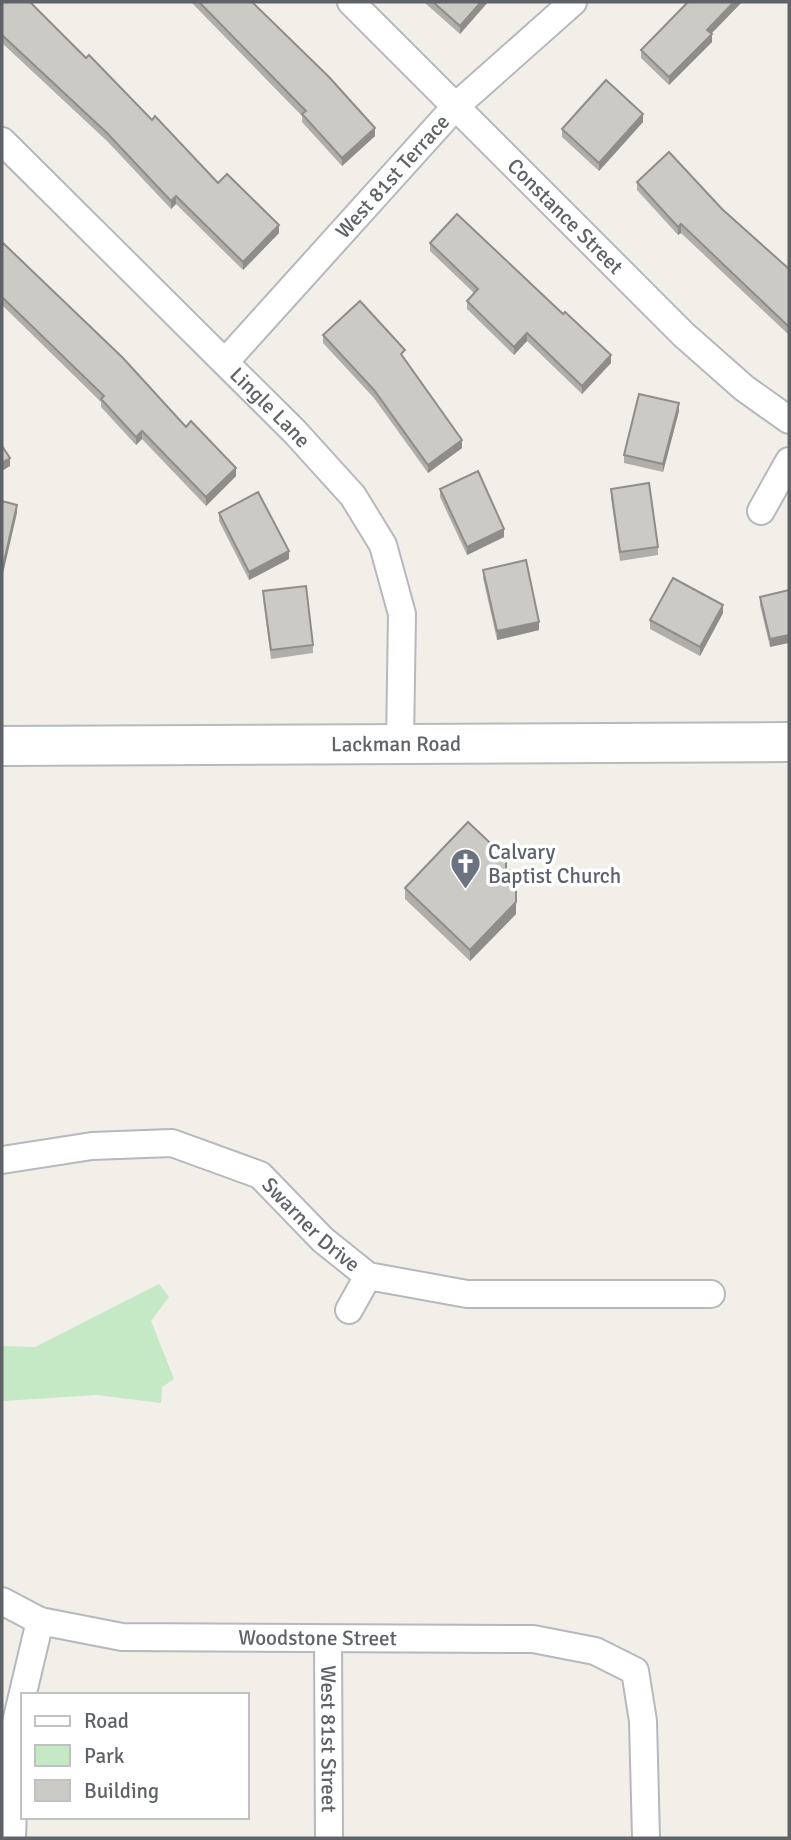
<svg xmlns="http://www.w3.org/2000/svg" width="791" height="1840" font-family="Signika,sans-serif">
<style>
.green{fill:#c5e8c5}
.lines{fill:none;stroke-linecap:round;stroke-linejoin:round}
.minor-casing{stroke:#b5b8bc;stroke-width:30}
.secondary-casing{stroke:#b6babf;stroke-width:42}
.minor{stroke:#fff;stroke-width:26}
.secondary{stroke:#fff;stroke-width:38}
.wall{fill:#afaea9}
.shaded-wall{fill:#8f8d8a}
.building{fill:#cccac5;stroke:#8f8d8a;stroke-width:2}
.labels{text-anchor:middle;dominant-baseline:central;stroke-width:7;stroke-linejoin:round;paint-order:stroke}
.street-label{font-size:21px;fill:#5f6368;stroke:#fff}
.worship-label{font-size:21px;fill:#5b616d;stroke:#fff;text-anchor:start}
</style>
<rect width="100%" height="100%" fill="#f1efe8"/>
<path class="green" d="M 159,1284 L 169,1297 L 151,1321 L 174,1379 L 162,1387 L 161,1403 L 97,1395 L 2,1401 L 2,1346 L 35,1347 Z"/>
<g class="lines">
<defs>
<g id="minor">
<path id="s1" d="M 351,2 L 684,335 L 744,388 L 789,420"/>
<path id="s2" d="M 2,141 L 295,432 L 353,496 L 383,545 L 402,614 L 400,743"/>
<path id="s3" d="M 225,362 L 456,106 L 573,2"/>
<path d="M 761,511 L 789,461"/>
<path id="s4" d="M 2,1160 L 92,1146 L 172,1143 L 260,1175 L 323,1240 L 368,1276 L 467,1294 L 711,1294"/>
<path d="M 349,1310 L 368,1276"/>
<path id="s5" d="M 2,1601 L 40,1621 L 122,1637 L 533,1639 L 595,1651 L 635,1671 L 643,1721 L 646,1838"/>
<path id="s6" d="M 328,1639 L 329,1838"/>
<path d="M 12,1838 L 16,1722 L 40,1621"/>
</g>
<g id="secondary">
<path id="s7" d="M 2,746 L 789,742"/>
</g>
</defs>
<use href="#minor" class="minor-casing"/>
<use href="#secondary" class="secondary-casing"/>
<use href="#minor" class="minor"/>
<use href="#secondary" class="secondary"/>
</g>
<g class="wall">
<path d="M 2,2 L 86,58 L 218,183 L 279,233 L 243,270 L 176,204 L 171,209 L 107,141 L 2,43 Z"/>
<path d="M 191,2 L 252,2 L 375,136 L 342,166 L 302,122 L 302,116 Z"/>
<path d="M 425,2 L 488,2 L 460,34 L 425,3 Z"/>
<path d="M 688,2 L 742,2 L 711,34 L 712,42 L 669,85 L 641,58 L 641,50 Z"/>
<path d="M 643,122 L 599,171 L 562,137 L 562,129 Z"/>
<path d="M 637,182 L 722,209 L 789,269 L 789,335 L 681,233 L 678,235 L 637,190 Z"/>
<path d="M 2,242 L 236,476 L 206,506 L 142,439 L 136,445 L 101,407 L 101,402 L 2,305 Z"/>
<path d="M 430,243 L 611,363 L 582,394 L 527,341 L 514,355 L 467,309 L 467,301 L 474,293 L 430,251 Z"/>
<path d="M 323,335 L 405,358 L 404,359 L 462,448 L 428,473 L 374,398 L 323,343 Z"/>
<path d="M 679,411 L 663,472 L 624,463 L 624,455 Z"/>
<path d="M 440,489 L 504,537 L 467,555 L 440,497 Z"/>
<path d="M 611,489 L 658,547 L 658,555 L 620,561 L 611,497 Z"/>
<path d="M 219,513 L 289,559 L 249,580 L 219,521 Z"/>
<path d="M 483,570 L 539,630 L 497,640 L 483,578 Z"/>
<path d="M 789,590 L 770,647 L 760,605 L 760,597 Z"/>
<path d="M 263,591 L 313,645 L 313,653 L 271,659 L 263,599 Z"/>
<path d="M 723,613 L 700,656 L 650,629 L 650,620 Z"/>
<path d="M 506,870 L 516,914 L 470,961 L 405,899 L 405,888 Z"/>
</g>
<g class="shaded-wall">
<path d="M 481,2 L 488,2 L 460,34 L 460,26 Z"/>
<path d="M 734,2 L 742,2 L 707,38 L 707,30 Z"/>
<path d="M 712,34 L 712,42 L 669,85 L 669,77 Z"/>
<path d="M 643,114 L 643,122 L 599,171 L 599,163 Z"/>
<path d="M 375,128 L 375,136 L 342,166 L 342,158 Z"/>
<path d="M 176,196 L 176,204 L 171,209 L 171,201 Z"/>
<path d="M 681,224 L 681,233 L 678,235 L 678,227 Z"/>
<path d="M 279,225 L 279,233 L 243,270 L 243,262 Z"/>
<path d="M 527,333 L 527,341 L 514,355 L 514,347 Z"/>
<path d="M 611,355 L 611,363 L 582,394 L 582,386 Z"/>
<path d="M 679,403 L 679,411 L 663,472 L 663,464 Z"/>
<path d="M 142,431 L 142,439 L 136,445 L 136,437 Z"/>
<path d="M 462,440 L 462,448 L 428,473 L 428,465 Z"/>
<path d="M 10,458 L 10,466 L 2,471 L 2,463 Z"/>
<path d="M 236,468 L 236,476 L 206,506 L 206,497 Z"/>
<path d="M 17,505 L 17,513 L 2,578 L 2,570 Z"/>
<path d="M 504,529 L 504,537 L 467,555 L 467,547 Z"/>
<path d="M 289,551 L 289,559 L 249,580 L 249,572 Z"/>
<path d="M 723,605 L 723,613 L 700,656 L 700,647 Z"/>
<path d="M 539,622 L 539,630 L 497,640 L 497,631 Z"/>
<path d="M 789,635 L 789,643 L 770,647 L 770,639 Z"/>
<path d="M 516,870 L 516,914 L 470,961 L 470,950 Z"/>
</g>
<g class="building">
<path d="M 2,2 L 30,2 L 86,58 L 89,55 L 152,120 L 155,116 L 218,183 L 227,174 L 279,225 L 243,262 L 176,196 L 171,201 L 107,133 L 2,35 Z"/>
<path d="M 199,2 L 252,2 L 329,77 L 375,128 L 342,158 L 302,114 L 306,111 Z"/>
<path d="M 433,2 L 481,2 L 460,26 Z"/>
<path d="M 688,2 L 734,2 L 707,30 L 712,34 L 669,77 L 641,50 Z"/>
<path d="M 606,80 L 643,114 L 599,163 L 562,129 Z"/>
<path d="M 669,152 L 722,209 L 789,269 L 789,327 L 681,224 L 678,227 L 637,182 Z"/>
<path d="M 457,214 L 563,314 L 565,312 L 611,355 L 582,386 L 527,333 L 514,347 L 467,301 L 478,289 L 430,243 Z"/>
<path d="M 2,242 L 123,358 L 186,427 L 191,421 L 236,468 L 206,497 L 142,431 L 136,437 L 101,399 L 104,396 L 2,297 Z"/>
<path d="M 360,301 L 405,350 L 401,354 L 462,440 L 428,465 L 374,390 L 323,335 Z"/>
<path d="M 639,394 L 679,403 L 663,464 L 624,455 Z"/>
<path d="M 2,446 L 10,458 L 2,463 Z"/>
<path d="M 478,471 L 504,529 L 467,547 L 440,489 Z"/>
<path d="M 649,483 L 658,547 L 620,552 L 611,489 Z"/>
<path d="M 258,492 L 289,551 L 249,572 L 219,513 Z"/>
<path d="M 2,501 L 17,505 L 2,570 Z"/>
<path d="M 526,560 L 539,622 L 497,631 L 483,570 Z"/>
<path d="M 673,578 L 723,605 L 700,647 L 650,620 Z"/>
<path d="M 306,586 L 313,645 L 271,650 L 263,591 Z"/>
<path d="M 789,590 L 789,635 L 770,639 L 760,597 Z"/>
<path d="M 468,822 L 506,858 L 506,870 L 516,870 L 516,902 L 470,950 L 405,888 Z"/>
</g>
<defs>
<symbol id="church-pin" viewBox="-11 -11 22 30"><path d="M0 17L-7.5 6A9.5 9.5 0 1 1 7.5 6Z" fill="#6b7280" stroke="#fff"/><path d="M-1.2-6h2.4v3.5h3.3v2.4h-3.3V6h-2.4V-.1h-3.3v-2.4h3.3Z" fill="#fff"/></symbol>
</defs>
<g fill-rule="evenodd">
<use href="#church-pin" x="448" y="846" width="35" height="47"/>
</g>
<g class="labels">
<g class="street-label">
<text stroke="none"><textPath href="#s3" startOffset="250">West 81st Terrace</textPath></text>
<text stroke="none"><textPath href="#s1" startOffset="303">Constance Street</textPath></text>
<text stroke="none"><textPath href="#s2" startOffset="378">Lingle Lane</textPath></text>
<text stroke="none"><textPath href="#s7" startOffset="394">Lackman Road</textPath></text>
<text stroke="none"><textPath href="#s4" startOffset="336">Swarner Drive</textPath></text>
<text stroke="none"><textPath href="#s5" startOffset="322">Woodstone Street</textPath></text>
<text stroke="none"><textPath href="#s6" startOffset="100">West 81st Street</textPath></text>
</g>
<g class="worship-label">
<text x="488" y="852">Calvary<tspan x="488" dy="24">Baptist Church</tspan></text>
</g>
</g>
<rect width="791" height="1840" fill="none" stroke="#5f6368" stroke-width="7"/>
<rect x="21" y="1693" width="228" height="126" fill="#ffffff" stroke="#bfc1c3" stroke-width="2"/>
<rect x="35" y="1716" width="35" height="10" fill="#ffffff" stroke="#bfc1c3" stroke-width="2"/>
<text x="84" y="1728" font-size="21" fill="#5f6368">Road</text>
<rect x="35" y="1745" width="35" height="21" fill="#c5e8c5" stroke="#bfc1c3" stroke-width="2"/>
<text x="84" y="1763" font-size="21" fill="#5f6368">Park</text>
<rect x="35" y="1780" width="35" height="21" fill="#cccac5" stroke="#bfc1c3" stroke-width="2"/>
<text x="84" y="1798" font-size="21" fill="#5f6368">Building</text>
</svg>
